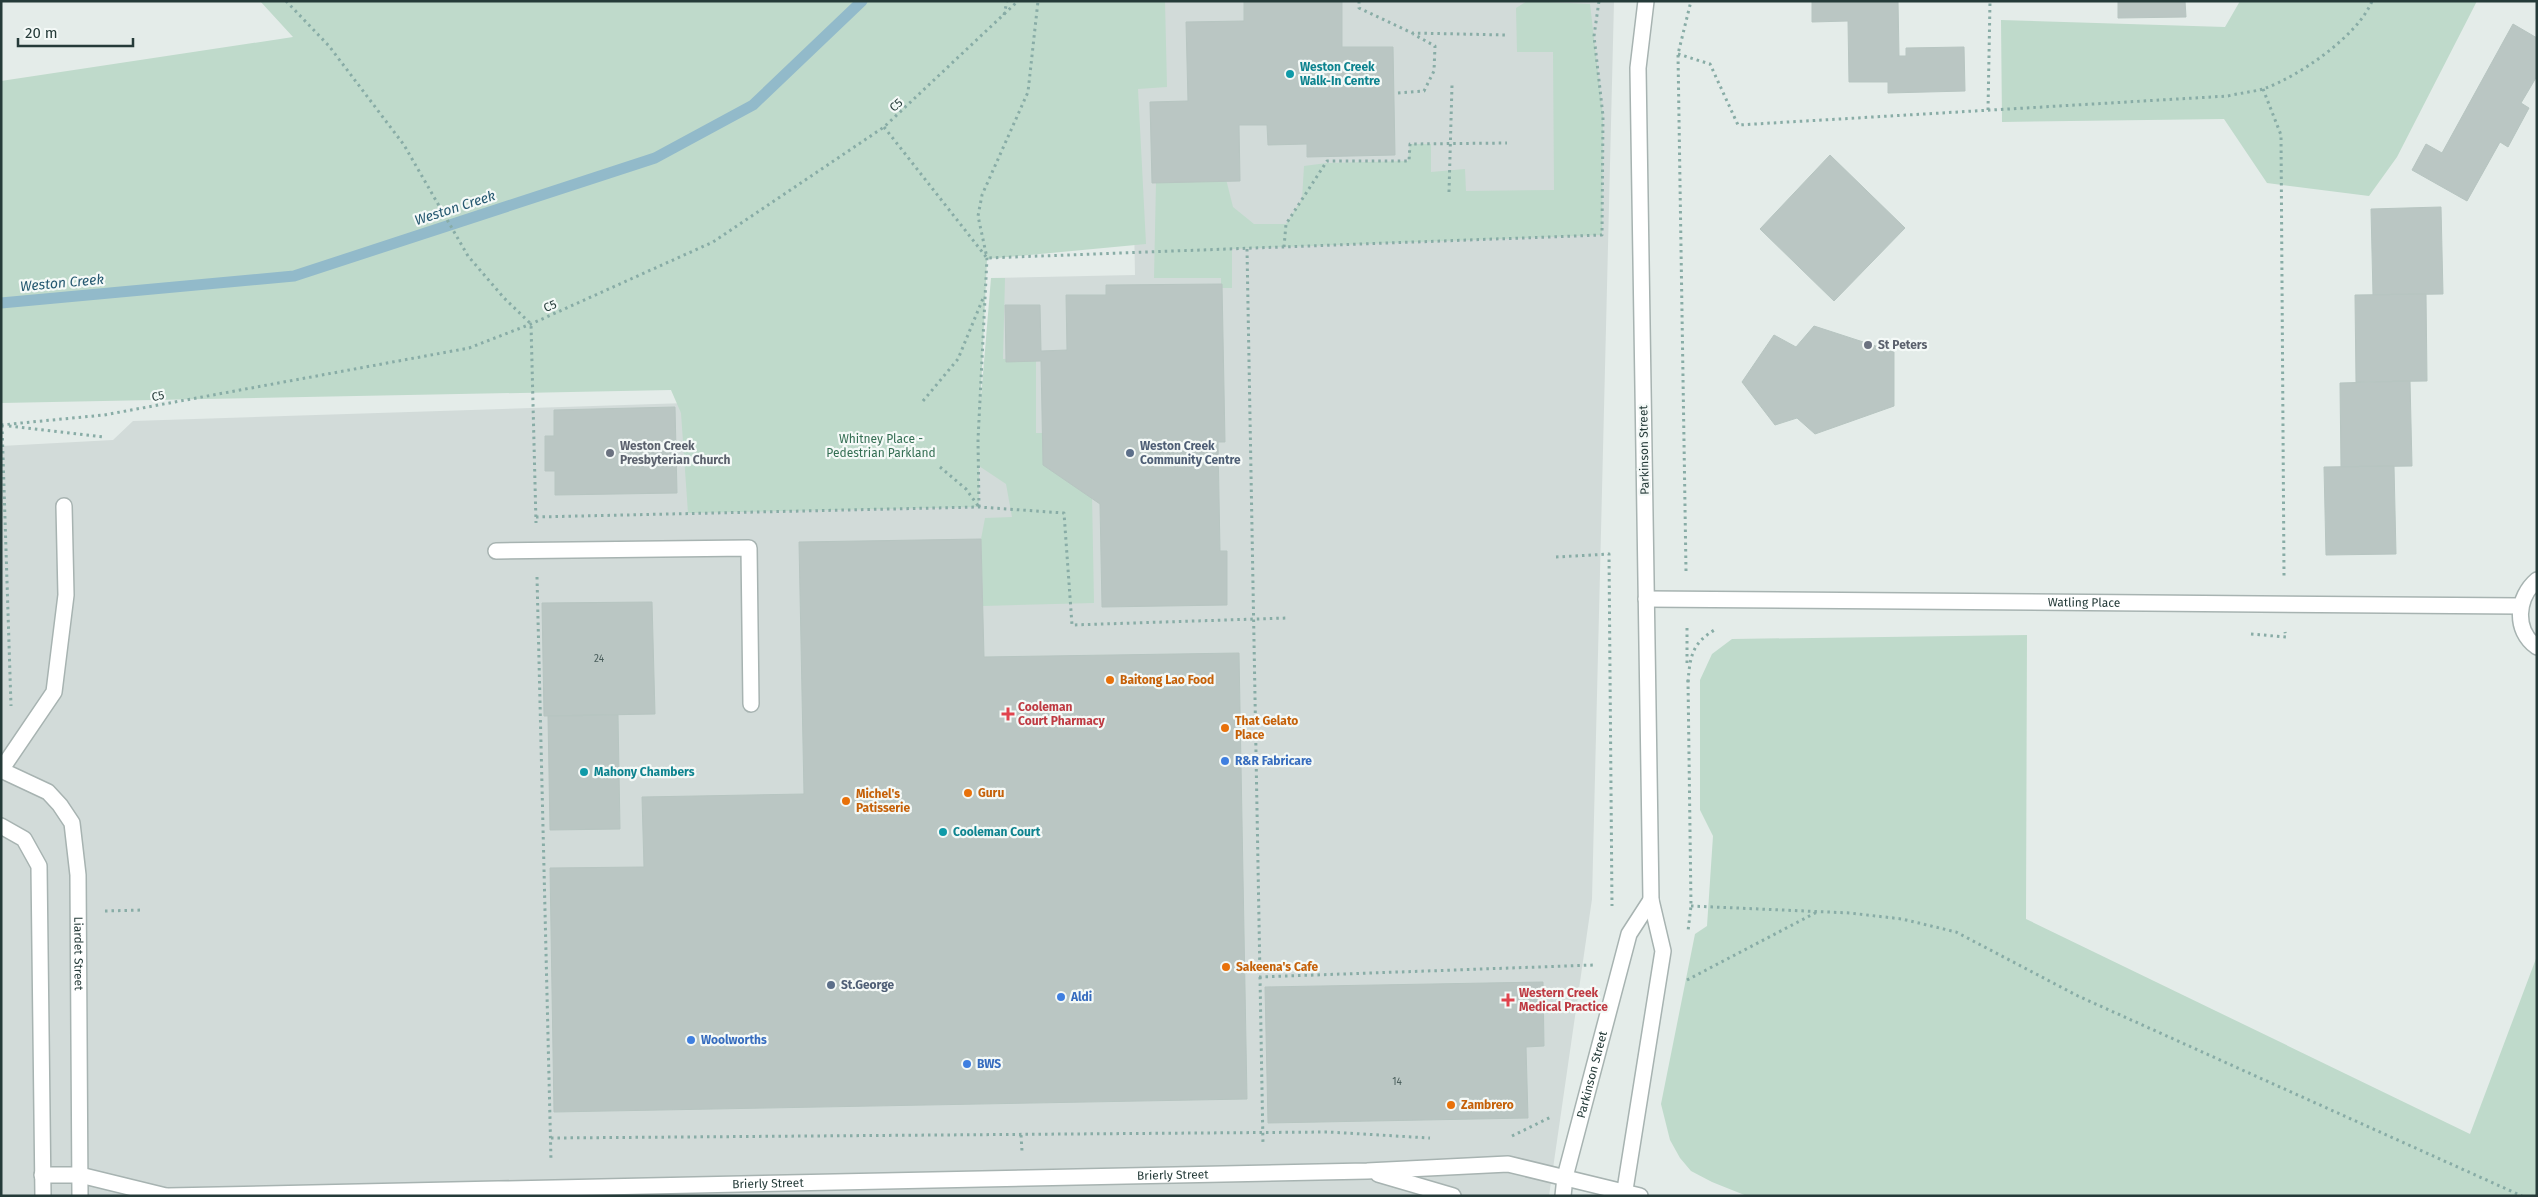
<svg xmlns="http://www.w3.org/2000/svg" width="2538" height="1197" font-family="'Fira Sans',sans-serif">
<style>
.built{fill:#d2dbd9}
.green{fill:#bfdacb}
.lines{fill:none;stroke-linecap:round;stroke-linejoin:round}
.stream{stroke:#92baca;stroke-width:11}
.building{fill:#bac6c3;stroke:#b7c5c1}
.service-casing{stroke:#a7b3b1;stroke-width:18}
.minor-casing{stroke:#a7b3b1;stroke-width:18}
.path{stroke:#88aca6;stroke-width:3;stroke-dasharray:2.5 4;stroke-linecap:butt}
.service{stroke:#fff;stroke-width:15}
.minor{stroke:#fff;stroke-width:15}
.culture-dot{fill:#0f9aa8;stroke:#f4f9f7;stroke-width:2}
.worship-dot{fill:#6b7280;stroke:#f4f9f7;stroke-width:2}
.service-dot{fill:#5c6f8a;stroke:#f4f9f7;stroke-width:2}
.food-dot{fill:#e8710a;stroke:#f4f9f7;stroke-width:2}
.health-dot{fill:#e0444e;stroke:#f4f9f7;stroke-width:2}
.shop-dot{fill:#3f7fe0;stroke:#f4f9f7;stroke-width:2}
.labels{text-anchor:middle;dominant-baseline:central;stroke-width:4.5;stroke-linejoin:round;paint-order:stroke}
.number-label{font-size:10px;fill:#4a5e5c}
.culture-label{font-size:12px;font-weight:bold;fill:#0d838f;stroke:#f4f9f7;text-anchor:start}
.street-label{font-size:12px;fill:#253b39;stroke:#f4f9f7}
.worship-label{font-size:12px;font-weight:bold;fill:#5b616d;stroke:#f4f9f7;text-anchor:start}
.park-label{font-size:12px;fill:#346e53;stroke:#f4f9f7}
.service-label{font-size:12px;font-weight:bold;fill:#4e5e75;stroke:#f4f9f7;text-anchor:start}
.food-label{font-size:12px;font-weight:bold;fill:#c56008;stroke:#f4f9f7;text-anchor:start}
.health-label{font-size:12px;font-weight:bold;fill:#be3a42;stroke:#f4f9f7;text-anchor:start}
.shop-label{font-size:12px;font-weight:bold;fill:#366cbe;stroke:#f4f9f7;text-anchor:start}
.water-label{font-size:14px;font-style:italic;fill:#265971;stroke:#f4f9f7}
</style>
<rect width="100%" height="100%" fill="#e4ece9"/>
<path class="built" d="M 1130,1 L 1614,1 L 1592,899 L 1549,1196 L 1,1196 L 1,446 L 113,440 L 133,421 L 993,393 L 991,278 L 1135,275 Z"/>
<g class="green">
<path d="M 260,1 L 1165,1 L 1167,87 L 1138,89 L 1146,244 L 987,259 L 980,410 L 991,278 L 1005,278 L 1003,359 L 1036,357 L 1036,433 L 1051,433 L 1092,494 L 1094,603 L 983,606 L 981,539 L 985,518 L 1012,517 L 1006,484 L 979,466 L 979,507 L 688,513 L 681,413 L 671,390 L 1,403 L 1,81 L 293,37 Z"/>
<path d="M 1527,1 L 1590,4 L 1603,116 L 1602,235 L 1232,249 L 1232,288 L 1221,288 L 1221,278 L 1154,278 L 1156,182 L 1226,179 L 1233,207 L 1254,224 L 1286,224 L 1302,199 L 1304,166 L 1327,163 L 1408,161 L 1410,144 L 1431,144 L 1431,172 L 1465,169 L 1466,191 L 1554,190 L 1553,52 L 1517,52 L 1516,8 Z"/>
<path d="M 2240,1 L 2477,1 L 2397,157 L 2369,196 L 2267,183 L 2224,119 L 2002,122 L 2001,20 L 2225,27 Z"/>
<path d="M 2027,635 L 2026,919 L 2470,1134 L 2537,956 L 2537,1196 L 1747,1196 L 1712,1182 L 1691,1171 L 1680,1158 L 1670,1140 L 1661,1104 L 1695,934 L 1707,926 L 1713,836 L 1700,810 L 1700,680 L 1712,654 L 1732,639 Z"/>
</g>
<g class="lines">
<path class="stream" d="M 1,303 L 294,276 L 655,158 L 753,105 L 862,1"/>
</g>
<g class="building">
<path d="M 1244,1 L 1342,1 L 1342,47 L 1393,47 L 1395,155 L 1307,157 L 1307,144 L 1268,145 L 1267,125 L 1239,125 L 1240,181 L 1152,183 L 1150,102 L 1188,101 L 1186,22 L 1244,21 Z"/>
<path d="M 1812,1 L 1898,1 L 1899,56 L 1906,56 L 1906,48 L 1964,47 L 1965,91 L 1888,93 L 1888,82 L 1849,82 L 1848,21 L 1812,22 Z"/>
<path d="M 2118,1 L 2185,1 L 2186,17 L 2118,18 Z"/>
<path d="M 2513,24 L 2537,38 L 2537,76 L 2521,103 L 2529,108 L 2508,147 L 2500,142 L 2467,201 L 2412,170 L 2426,144 L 2442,153 Z"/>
<path d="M 1830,155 L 1905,228 L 1834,301 L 1760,229 Z"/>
<path d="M 2441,207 L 2443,294 L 2373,295 L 2371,209 Z"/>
<path d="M 1222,284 L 1225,442 L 1218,442 L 1220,551 L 1227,551 L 1227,605 L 1102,607 L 1100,504 L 1043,465 L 1041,361 L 1006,362 L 1005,305 L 1040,305 L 1041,351 L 1067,350 L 1066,295 L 1106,295 L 1106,285 Z"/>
<path d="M 2426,294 L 2427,381 L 2356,382 L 2355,295 Z"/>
<path d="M 1814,326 L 1894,352 L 1894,406 L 1815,434 L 1797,418 L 1775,425 L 1742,382 L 1774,335 L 1796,347 Z"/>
<path d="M 2410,381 L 2412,466 L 2341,467 L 2340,383 Z"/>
<path d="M 675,407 L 677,493 L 555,495 L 555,471 L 545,471 L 545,436 L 554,436 L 554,410 Z"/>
<path d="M 2394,466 L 2396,554 L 2326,555 L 2324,467 Z"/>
<path d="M 981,539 L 984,657 L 1239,653 L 1247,1099 L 554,1112 L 550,868 L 644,867 L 642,797 L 804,794 L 799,542 Z"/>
<path d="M 652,602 L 655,714 L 544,716 L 542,603 Z"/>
<path d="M 618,715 L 620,829 L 550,830 L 548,716 Z"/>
<path d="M 1543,982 L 1544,1046 L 1526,1047 L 1528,1118 L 1268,1123 L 1265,987 Z"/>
</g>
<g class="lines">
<defs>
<g id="service">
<path d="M 496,551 L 749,548 L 751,704"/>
<path d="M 1,770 L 54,692 L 66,595 L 64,506"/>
</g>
<g id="minor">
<path d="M 2537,580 C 2517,597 2513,630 2537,647"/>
<path id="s1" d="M 1646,599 L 2520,606"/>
<path id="s2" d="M 1,770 L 48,792 L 60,805 L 72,823 L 78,875 L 80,1196"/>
<path d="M 1,826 L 24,839 L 39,866 L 43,1196"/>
<path d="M 1378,1174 L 1453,1196"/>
<path d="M 42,1175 L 80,1175 L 166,1196"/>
<path id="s3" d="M 168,1196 L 1367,1171 L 1508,1164 L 1640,1196"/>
<path id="s4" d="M 1563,1196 L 1565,1177 L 1629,934 L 1651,900"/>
<path d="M 1624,1196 L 1663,951 L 1651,900 L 1638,68 L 1646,1"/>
</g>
</defs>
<use href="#service" class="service-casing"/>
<use href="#minor" class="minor-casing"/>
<g class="path">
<path d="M 286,1 L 329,46 L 404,145 L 468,256 L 504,298 L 531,324 L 536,523"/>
<path d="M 1359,1 L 1359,8 L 1412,33 L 1506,35"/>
<path d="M 1004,15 L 1007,1"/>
<path d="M 1678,54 L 1710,64 L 1738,125 L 2228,96 C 2240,93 2252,92 2263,89 C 2298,77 2358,36 2372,1"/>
<path d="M 2263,89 L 2281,135 L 2284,576"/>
<path d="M 1398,93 L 1424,91 L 1434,71 L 1435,46 L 1413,34"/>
<path d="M 1988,110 L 1990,1"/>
<path d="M 884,127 L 987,258 L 1602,235 L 1603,116 L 1594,36 L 1599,1"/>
<path d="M 1449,192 L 1452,85"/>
<path d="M 1284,247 L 1286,224 L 1327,161 L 1409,161 L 1410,144 L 1507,143"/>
<path d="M 1247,249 L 1263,1145"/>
<path d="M 923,401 L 958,359 L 984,296"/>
<path d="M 1,425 L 104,415 L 469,348 L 531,324 L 713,242 L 884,127 L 1018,1"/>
<path d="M 2,425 L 11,706"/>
<path d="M 9,426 L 104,437"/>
<path d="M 940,467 L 966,489 L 979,507"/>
<path d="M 979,507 L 978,440 L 987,258 L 978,216 L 982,195 L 1028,92 L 1038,1"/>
<path d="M 536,517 L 979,507 L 1064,513 L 1072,625 L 1287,618"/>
<path d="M 1556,557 L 1609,554 L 1612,906"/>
<path d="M 1686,571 L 1678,54 L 1691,1"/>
<path d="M 537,577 L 551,1161"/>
<path d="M 1687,628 L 1687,664"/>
<path d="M 2251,634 L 2286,637 L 2285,632"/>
<path d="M 1688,680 L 1691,906 L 1688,931"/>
<path d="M 1688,682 C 1690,656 1692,643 1716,629"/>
<path d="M 1691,906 L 1850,913 L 1902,919 L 1956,932 L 2078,996 L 2522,1196"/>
<path d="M 105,911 L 144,910"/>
<path d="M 1259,977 L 1594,965"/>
<path d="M 1687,980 L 1817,912"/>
<path d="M 1021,1135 L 1022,1151"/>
<path d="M 1512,1136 L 1551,1117"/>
<path d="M 551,1138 L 1328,1132 L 1430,1138"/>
</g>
<use href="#service" class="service"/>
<use href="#minor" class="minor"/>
</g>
<g class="culture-dot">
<circle cx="1290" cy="74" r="5"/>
<circle cx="584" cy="772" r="5"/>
<circle cx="943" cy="832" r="5"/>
</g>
<g class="worship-dot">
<circle cx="1868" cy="345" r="5"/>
<circle cx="610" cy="453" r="5"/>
</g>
<g class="service-dot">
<circle cx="1130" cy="453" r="5"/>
<circle cx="831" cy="985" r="5"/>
</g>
<g class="food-dot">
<circle cx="1110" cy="680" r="5"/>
<circle cx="1225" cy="728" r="5"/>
<circle cx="968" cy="793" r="5"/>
<circle cx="846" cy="801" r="5"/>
<circle cx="1226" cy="967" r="5"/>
<circle cx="1451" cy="1105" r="5"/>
</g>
<g class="health-dot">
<path d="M1005.5 706.5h5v5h5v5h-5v5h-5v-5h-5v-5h5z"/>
<path d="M1505.5 992.5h5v5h5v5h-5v5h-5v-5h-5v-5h5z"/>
</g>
<g class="shop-dot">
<circle cx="1225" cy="761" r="5"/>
<circle cx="1061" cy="997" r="5"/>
<circle cx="691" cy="1040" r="5"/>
<circle cx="967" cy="1064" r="5"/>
</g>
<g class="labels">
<g class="number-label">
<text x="599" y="659">24</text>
<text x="1397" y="1082">14</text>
</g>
<g class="culture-label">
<text x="1300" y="67">Weston Creek<tspan x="1300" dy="14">Walk-In Centre</tspan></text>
<text x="594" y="772">Mahony Chambers</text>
<text x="953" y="832">Cooleman Court</text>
</g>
<g class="street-label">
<text transform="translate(896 105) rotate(-42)">C5</text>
<text transform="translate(550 306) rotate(-24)">C5</text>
<text transform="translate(158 396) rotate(-11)">C5</text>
<text transform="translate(1644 450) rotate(-91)">Parkinson Street</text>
<text stroke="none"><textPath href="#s1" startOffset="438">Watling Place</textPath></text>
<text stroke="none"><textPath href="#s2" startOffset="222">Liardet Street</textPath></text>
<text stroke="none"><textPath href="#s4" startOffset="125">Parkinson Street</textPath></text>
<text stroke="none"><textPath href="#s3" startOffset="1005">Brierly Street</textPath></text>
<text stroke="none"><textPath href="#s3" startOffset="600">Brierly Street</textPath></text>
</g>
<g class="worship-label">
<text x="1878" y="345">St Peters</text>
<text x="620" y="446">Weston Creek<tspan x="620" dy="14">Presbyterian Church</tspan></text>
</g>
<g class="park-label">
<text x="881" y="439">Whitney Place -<tspan x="881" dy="14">Pedestrian Parkland</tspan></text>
</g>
<g class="service-label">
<text x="1140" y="446">Weston Creek<tspan x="1140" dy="14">Community Centre</tspan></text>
<text x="841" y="985">St.George</text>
</g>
<g class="food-label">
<text x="1120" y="680">Baitong Lao Food</text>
<text x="1235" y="721">That Gelato<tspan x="1235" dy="14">Place</tspan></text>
<text x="978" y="793">Guru</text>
<text x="856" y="794">Michel's<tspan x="856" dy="14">Patisserie</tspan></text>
<text x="1236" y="967">Sakeena's Cafe</text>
<text x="1461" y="1105">Zambrero</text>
</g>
<g class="health-label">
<text x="1018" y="707">Cooleman<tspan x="1018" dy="14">Court Pharmacy</tspan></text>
<text x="1519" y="993">Western Creek<tspan x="1519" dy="14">Medical Practice</tspan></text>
</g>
<g class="shop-label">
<text x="1235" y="761">R&amp;R Fabricare</text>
<text x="1071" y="997">Aldi</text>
<text x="701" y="1040">Woolworths</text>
<text x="977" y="1064">BWS</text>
</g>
<g class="water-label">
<text transform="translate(455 208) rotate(-18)">Weston Creek</text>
<text transform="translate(62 283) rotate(-5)">Weston Creek</text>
</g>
</g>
<rect width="2538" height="1197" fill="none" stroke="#253b39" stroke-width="5"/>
<path d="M18 38v8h115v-8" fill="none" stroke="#253b39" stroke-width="2.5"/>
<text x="25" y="38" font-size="15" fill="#253b39" stroke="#f4f9f7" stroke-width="4" paint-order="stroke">20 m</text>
</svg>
